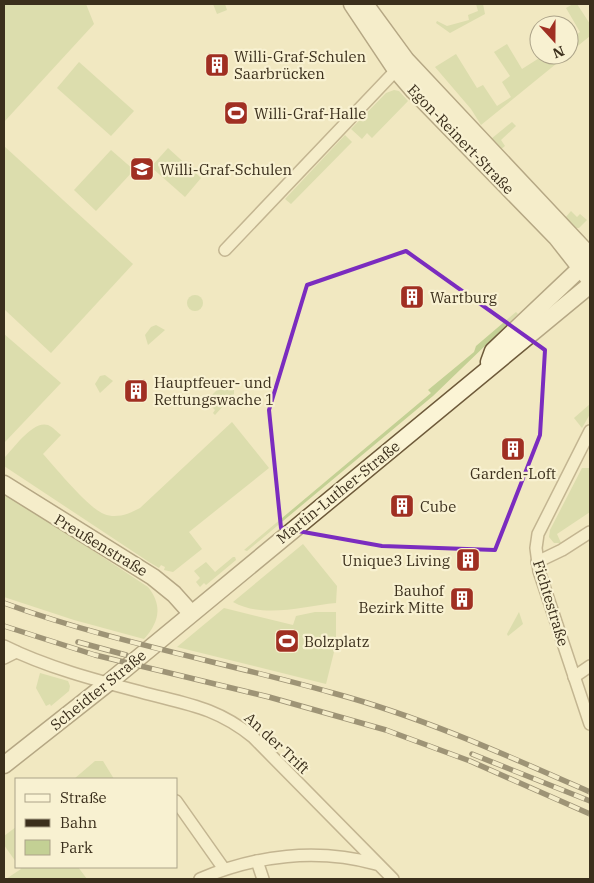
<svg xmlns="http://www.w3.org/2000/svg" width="594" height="883" font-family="'IBM Plex Serif',serif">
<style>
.green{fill:#c3d094}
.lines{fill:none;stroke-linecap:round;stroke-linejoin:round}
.street-casing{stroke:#8d7957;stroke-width:14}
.secondary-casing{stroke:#6e5a3a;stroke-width:19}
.street{stroke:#fbf4d5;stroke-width:11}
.secondary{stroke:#fbf4d5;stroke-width:16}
.rail-casing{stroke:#3b2f1c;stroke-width:5.5}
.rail{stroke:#f8f1d1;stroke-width:4;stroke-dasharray:11;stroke-linecap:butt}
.marked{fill:none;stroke:#7b2cbf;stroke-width:4;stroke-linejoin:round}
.labels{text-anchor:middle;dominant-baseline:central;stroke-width:4.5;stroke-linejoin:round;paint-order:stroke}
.poi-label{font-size:15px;fill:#3b2f1c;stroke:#f8f1d1;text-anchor:start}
.street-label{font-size:15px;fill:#3b2f1c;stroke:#f8f1d1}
</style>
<rect width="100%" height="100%" fill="#f1e8c1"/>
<g class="green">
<path d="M 4,4 L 86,4 L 94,24 L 4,122 Z"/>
<path d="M 213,4 L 225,4 L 227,10 L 217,14 Z"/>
<path d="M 476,4 L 483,4 L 485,14 L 450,33 L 436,23 L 437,21 L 447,26 L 469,20 L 468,15 L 478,11 Z"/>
<path d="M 573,4 L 577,4 L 590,24 L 590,36 L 569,53 L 569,40 L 580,32 L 566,8 Z"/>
<path d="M 507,44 L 522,69 L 544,55 L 567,55 L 481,125 L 471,109 L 435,67 L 456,54 L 477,88 L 483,85 L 497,106 L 511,97 L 502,82 L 510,76 L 494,52 Z"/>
<path d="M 79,62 L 134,111 L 111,136 L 57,88 Z"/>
<path d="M 394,90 L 399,91 L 408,101 L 372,138 L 367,133 L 362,139 L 351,129 L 386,93 Z"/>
<path d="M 512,122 L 516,126 L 501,140 L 505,146 L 500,150 L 491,139 Z"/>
<path d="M 345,135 L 352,142 L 291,204 L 285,199 Z"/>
<path d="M 4,146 L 133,264 L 51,353 L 4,309 Z"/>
<path d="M 168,148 L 201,178 L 185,197 L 151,167 Z"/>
<path d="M 111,150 L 134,170 L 96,211 L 74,190 Z"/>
<path d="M 571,211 L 577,217 L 580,214 L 587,220 L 579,228 L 576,228 L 565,218 Z"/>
<circle cx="195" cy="303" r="8"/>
<path d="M 516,312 L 518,314 L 433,396 L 247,551 L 244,550 L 431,393 L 428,390 L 474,352 L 476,346 Z"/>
<path d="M 156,325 L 165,330 L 148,345 L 145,335 L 151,327 Z"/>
<path d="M 4,334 L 61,383 L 4,443 Z"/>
<path d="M 105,375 L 113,381 L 100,393 L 95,384 L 100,376 Z"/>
<path d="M 227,383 L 234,387 L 234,394 L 215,415 L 213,413 L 215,410 L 211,406 L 209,409 L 204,403 L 221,386 Z"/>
<path d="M 590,404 L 590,414 L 582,428 L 574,418 Z"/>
<path d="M 232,422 L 269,468 L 189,532 L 202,549 L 173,572 L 164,570 L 165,567 L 161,565 L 159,568 L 149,562 L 4,466 L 4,458 C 14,448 33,420 48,425 C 53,427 57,432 61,435 L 43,454 C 56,468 87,507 104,514 C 116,519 129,514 140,508 Z"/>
<path d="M 582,468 L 590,468 L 590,512 L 557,534 L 561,543 L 554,543 L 549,537 L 550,530 Z"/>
<path d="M 4,492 L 148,587 C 163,606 159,622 144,639 L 74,620 L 4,597 Z"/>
<path d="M 303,544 L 337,586 L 336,603 C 303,606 264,619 233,602 Z"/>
<path d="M 233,557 L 235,557 L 236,560 L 206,585 L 204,583 L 200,587 L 196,582 L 200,578 L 194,571 L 206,562 L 215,572 Z"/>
<path d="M 224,608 L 293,625 L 296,616 L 315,612 L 336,612 L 336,644 L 326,684 L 177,647 Z"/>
<path d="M 519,612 L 523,624 L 508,636 L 507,634 Z"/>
<path d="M 40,673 L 68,681 L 70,686 L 69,691 L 51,706 L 50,704 L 46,706 L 36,688 Z"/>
<path d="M 95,761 L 103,761 L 114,779 L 74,779 Z"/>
<path d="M 16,827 L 16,862 L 4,845 L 4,836 Z"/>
<path d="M 19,867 L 78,867 L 87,879 L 6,879 L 21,869 Z"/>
</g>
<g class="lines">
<defs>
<g id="street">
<path d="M 225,250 L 401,65"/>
<path d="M 590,431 L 538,534 L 536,548 L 539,571 L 590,724"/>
<path d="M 537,562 L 562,550 L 590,532"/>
<path d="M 4,646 C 46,667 95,680 141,692 C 186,704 216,707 253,737 L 393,879"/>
<path d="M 4,658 L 16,652"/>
<path d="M 574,677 L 590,666"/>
<path d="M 176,801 L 224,869"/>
<path d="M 257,861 L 263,879"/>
<path d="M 200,879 C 256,855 317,848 376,864"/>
</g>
<g id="secondary">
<path d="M 352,4 L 396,70 L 414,91 L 557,238 L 590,280"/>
<path d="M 365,4 L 406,60 L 590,256"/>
<path d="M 489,362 L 493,351 L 588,261"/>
<path d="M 4,484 L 153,577 L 174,594 L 191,613"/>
<path d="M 4,765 L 108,683 L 590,285"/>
</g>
</defs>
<use href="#street" class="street-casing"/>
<use href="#secondary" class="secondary-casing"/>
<use href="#street" class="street"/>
<use href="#secondary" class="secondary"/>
<defs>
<g id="rail">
<path d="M 4,603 C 110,642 224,662 333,693 C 422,717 506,755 590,792"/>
<path d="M 4,626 L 95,655 L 269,697 L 386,730 L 470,761 L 590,814"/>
<path d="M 78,642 L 126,655"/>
<path d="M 472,754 L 590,801"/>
</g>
</defs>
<use href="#rail" class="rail-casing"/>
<use href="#rail" class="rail"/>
</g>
<path d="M0 0H594V883H0ZM 406,251 L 545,350 L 540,435 L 495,550 L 382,546 L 281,528 L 269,410 L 307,285 Z" fill="#f1e8c1" fill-opacity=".55" fill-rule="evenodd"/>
<path class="marked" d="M 406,251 L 545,350 L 540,435 L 495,550 L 382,546 L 281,528 L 269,410 L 307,285 Z"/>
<defs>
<symbol id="building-square" viewBox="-11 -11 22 22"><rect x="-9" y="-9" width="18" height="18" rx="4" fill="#a02f22" stroke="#f8f1d1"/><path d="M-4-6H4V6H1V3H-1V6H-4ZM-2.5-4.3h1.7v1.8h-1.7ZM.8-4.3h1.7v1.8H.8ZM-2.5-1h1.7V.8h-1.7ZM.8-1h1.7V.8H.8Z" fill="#fff"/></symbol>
<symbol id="stadium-square" viewBox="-11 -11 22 22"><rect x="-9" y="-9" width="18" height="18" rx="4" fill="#a02f22" stroke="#f8f1d1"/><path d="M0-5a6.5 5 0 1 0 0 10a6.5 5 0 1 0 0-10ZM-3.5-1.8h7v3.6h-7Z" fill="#fff"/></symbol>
<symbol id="school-square" viewBox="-11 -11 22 22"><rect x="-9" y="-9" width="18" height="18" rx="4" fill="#a02f22" stroke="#f8f1d1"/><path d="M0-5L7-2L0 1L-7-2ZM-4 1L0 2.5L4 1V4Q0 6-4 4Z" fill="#fff"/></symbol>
</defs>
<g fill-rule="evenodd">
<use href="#building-square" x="203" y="51" width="28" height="28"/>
<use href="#stadium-square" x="222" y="99" width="28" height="28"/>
<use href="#school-square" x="128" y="155" width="28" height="28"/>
<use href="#building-square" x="398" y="283" width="28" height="28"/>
<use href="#building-square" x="122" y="377" width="28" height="28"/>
<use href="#building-square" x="499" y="435" width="28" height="28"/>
<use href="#building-square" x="388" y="492" width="28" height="28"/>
<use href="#building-square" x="454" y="546" width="28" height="28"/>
<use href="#building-square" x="448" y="585" width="28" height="28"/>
<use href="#stadium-square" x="273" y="627" width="28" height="28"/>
</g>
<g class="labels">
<g class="poi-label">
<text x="234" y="56">Willi-Graf-Schulen<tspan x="234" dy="17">Saarbrücken</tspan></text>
<text x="254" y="113">Willi-Graf-Halle</text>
<text x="160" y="169">Willi-Graf-Schulen</text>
<text x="430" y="297">Wartburg</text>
<text x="154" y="382">Hauptfeuer- und<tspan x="154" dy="17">Rettungswache 1</tspan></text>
<text x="513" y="473" text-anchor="middle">Garden-Loft</text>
<text x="420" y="506">Cube</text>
<text x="450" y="560" text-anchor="end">Unique3 Living</text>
<text x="444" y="590" text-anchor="end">Bauhof<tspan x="444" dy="17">Bezirk Mitte</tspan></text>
<text x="304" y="641">Bolzplatz</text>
</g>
<g class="street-label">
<text transform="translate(461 139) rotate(46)">Egon-Reinert-Straße</text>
<text transform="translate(338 492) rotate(-39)">Martin-Luther-Straße</text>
<text transform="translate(101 545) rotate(31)">Preußenstraße</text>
<text transform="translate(551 603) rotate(73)">Fichtestraße</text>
<text transform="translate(98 690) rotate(-39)">Scheidter Straße</text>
<text transform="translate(277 743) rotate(43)">An der Trift</text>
</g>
</g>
<rect width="594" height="883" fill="none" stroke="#3b2f1c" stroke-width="10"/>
<rect x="15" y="778" width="162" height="90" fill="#f8f1d1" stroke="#aca389"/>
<rect x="25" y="794" width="25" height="8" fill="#fbf4d5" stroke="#aca389"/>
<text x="60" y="803" font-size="15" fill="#3b2f1c">Straße</text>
<rect x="25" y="819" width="25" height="8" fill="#3b2f1c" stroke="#aca389"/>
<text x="60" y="828" font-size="15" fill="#3b2f1c">Bahn</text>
<rect x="25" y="840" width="25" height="15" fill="#c3d094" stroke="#aca389"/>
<text x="60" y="853" font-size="15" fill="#3b2f1c">Park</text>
<g transform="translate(554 40) rotate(159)"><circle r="24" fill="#f8f1d1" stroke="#aca389"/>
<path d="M0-4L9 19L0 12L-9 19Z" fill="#a02f22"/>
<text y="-8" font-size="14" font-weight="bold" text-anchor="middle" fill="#3b2f1c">N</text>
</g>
</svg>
